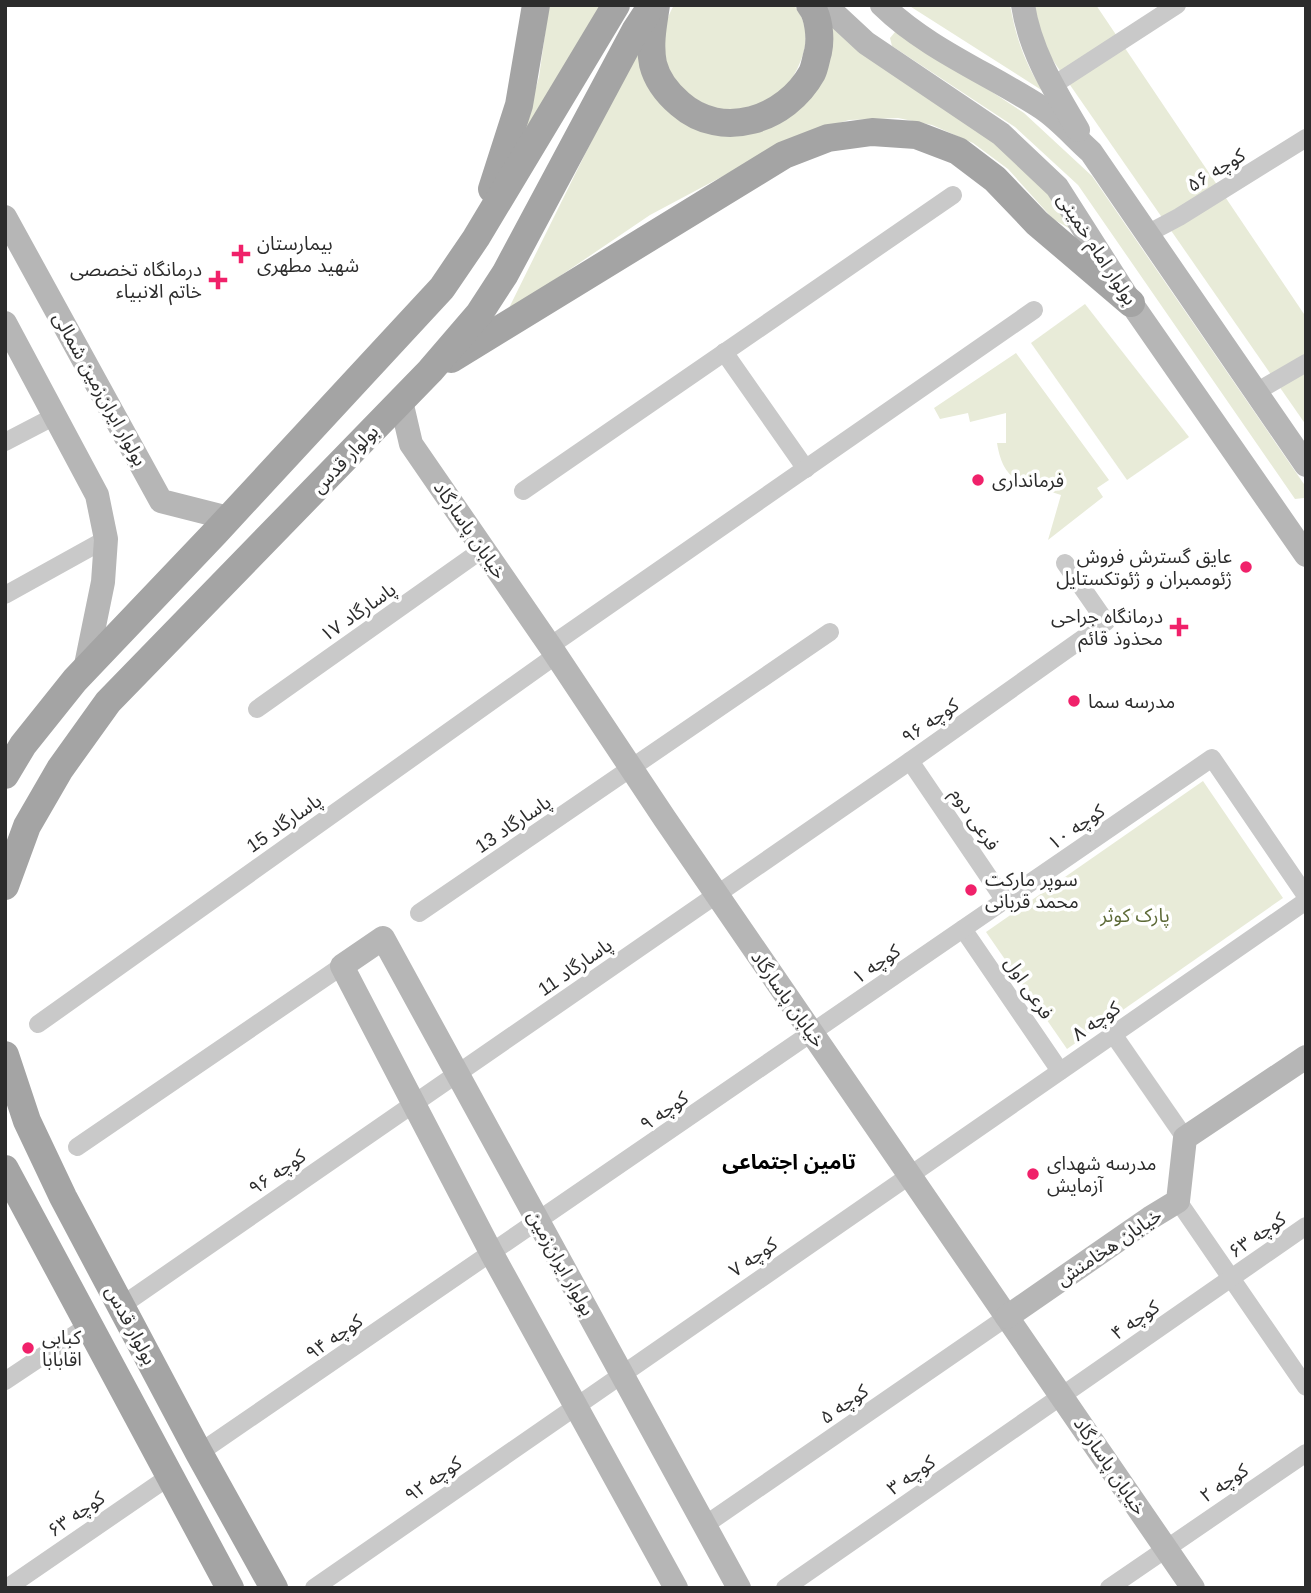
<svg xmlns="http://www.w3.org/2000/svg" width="1311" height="1593" font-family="Arial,'Noto Sans Arabic',sans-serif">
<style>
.green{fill:#e8ebd8}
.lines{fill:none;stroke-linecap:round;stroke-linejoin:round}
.street{stroke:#c9c9c9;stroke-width:18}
.secondary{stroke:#b6b6b6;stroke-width:24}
.primary{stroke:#a4a4a4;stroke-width:28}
.poi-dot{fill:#f0216a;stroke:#fff;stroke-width:2.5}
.labels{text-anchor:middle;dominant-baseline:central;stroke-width:7;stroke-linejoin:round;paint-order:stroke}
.street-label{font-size:19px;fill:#2c2c2c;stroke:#fff}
.poi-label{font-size:19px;fill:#2c2c2c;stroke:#fff;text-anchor:start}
.park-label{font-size:19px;fill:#5d6a37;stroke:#fff}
.neighbourhood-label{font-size:21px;font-weight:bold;fill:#000;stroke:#fff}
</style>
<rect width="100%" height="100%" fill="#fff"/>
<g class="green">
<path d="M 549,5 L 601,5 L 517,153 L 539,77 Z"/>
<path d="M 674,5 L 794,5 C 807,22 809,40 801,60 C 764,160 623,95 674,5 Z"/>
<path d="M 908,5 L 1010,5 C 1016,38 1025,64 1043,91 Z"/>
<path d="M 1033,5 L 1096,5 L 1306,317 L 1306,425 L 1036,36 Z"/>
<path d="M 828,16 L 994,134 L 1093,242 L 1053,219 L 1008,169 L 973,143 L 932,125 L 898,118 L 849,120 L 802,134 L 650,215 L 507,312 L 638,47 L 672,115 L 780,123 Z"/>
<path d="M 895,32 L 902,33 L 1024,113 L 1092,176 L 1306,487 L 1304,498 L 1295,499 L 1078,185 L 1015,127 L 892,46 L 890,38 Z"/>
<path d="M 1085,304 L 1189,437 L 1127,480 L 1031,343 Z"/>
<path d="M 1016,353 L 1109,480 L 1097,488 L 1103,497 L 1048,540 L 1061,495 C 1025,483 1004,486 997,443 L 1006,443 L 1006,413 L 970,422 L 968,413 L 940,419 L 934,408 Z"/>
<path d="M 1203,781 L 1283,898 L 1067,1049 L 986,932 Z"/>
</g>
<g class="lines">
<g class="street">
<path d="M 1052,86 L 1177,5"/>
<path d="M 1147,234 L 1179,217 L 1306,138"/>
<path d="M 724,352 L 806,469"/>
<path d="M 1256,392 L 1306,363"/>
<path d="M 5,442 L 55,416"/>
<path d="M 523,491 L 953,195"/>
<path d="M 5,595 L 106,539"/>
<path d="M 550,646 L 1034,310"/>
<path d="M 257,709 L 483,549"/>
<path d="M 910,761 L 1005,901"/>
<path d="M 419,913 L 830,632"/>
<path d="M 963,929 L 1060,1071"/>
<path d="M 38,1024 L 555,656"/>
<path d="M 1113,1034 L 1185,1138"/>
<path d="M 77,1147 L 342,966"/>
<path d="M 1178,1201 L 1306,1387"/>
<path d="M 121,1306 L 910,761 L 1106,622 L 1065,563"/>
<path d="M 5,1381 L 89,1325"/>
<path d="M 199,1453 L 1212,758 L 1306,896"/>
<path d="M 705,1525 L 1007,1317"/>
<path d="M 7,1588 L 170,1476"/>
<path d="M 314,1588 L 1306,901"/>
<path d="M 785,1588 L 1306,1226"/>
<path d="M 1109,1588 L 1306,1453"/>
</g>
<g class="secondary">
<path d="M 825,5 L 866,43 L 1001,134 L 1057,187 L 1131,303 L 1306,555"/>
<path d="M 882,5 C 927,49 990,74 1042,108 C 1060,120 1075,138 1091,152 L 1306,465"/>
<path d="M 1023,5 C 1030,51 1055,91 1078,130"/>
<path d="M 5,217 L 161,501 L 228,518"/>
<path d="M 5,323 L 97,495 L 106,539 L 103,582 L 85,670"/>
<path d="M 401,401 L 411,444 L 550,646 L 665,819 L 1193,1588"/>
<path d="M 1007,1317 L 1150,1218 L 1178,1201 L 1185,1138 L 1306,1057"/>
<path d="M 676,1588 L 492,1254 L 342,966 L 383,938 L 739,1588"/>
</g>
<g class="primary">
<path d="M 656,5 C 653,25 649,44 653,64 C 657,80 667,93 680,104 C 722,141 786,120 812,73 C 815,67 816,58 818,52 C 821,38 819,16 810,5"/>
<path d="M 492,189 L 519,105 L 536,5"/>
<path d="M 451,359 L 784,155 L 828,138 L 872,132 L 916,135 L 958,151 L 995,179 L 1037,223 L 1131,303"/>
<path d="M 5,775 L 23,745 L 75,680 L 215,533 L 442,288 L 476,238 L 616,5"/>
<path d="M 5,886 L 27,826 L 60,769 L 108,702 L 430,371 L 479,314 L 505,274 L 635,31 L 652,5"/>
<path d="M 5,1055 L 27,1121 L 63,1197 L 199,1453 L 274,1588"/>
<path d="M 5,1169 L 230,1588"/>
</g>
</g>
<g class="poi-dot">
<path d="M237.5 243.5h7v7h7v7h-7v7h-7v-7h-7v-7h7z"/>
<path d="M214.5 269.5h7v7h7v7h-7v7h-7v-7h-7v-7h7z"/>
<circle cx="978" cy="480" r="7"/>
<circle cx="1246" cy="567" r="7"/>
<path d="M1175.5 616.5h7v7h7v7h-7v7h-7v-7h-7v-7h7z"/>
<circle cx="1074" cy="701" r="7"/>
<circle cx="971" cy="890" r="7"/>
<circle cx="1033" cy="1174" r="7"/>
<circle cx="28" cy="1348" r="7"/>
</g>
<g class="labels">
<g class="street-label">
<text transform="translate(1216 170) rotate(-32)">کوچه ۵۶</text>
<text transform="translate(1097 249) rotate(57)">بولوار امام خمینی</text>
<text transform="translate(100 389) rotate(61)">بولوار ایران‌زمین شمالی</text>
<text transform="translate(345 459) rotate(-46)">بولوار قدس</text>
<text transform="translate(470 530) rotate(56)">خیابان پاسارگاد</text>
<text transform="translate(358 612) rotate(-35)">پاسارگاد ۱۷</text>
<text transform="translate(930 721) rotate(-35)">کوچه ۹۶</text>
<text transform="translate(975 819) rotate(56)">فرعی دوم</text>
<text transform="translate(284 823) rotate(-35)">پاسارگاد 15</text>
<text transform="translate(513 824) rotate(-34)">پاسارگاد 13</text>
<text transform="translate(1076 827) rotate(-35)">کوچه ۱۰</text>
<text transform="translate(876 964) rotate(-35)">کوچه ۱</text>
<text transform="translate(575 967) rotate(-35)">پاسارگاد 11</text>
<text transform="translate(1029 988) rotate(56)">فرعی اول</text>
<text transform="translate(788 999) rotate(55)">خیابان پاسارگاد</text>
<text transform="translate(1096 1021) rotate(-35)">کوچه ۸</text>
<text transform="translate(664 1111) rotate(-35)">کوچه ۹</text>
<text transform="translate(277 1172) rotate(-35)">کوچه ۹۶</text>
<text transform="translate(1257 1235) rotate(-35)">کوچه ۶۳</text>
<text transform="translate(1109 1247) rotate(-34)">خیابان هخامنش</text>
<text transform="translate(753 1257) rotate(-35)">کوچه ۷</text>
<text transform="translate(561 1263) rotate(61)">بولوار ایران‌زمین</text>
<text transform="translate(1135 1320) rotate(-35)">کوچه ۴</text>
<text transform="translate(131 1325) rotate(62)">بولوار قدس</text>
<text transform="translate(334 1337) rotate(-35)">کوچه ۹۴</text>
<text transform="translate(844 1404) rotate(-35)">کوچه ۵</text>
<text transform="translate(1110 1466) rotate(56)">خیابان پاسارگاد</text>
<text transform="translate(911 1475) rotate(-35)">کوچه ۳</text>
<text transform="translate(433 1479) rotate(-35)">کوچه ۹۲</text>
<text transform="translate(1224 1483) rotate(-34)">کوچه ۲</text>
<text transform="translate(76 1514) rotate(-35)">کوچه ۶۳</text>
</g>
<g class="poi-label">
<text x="257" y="243">بیمارستان<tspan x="257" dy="22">شهید مطهری</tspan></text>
<text x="202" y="269" text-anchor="end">درمانگاه تخصصی<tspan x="202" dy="22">خاتم الانبیاء</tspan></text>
<text x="992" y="480">فرمانداری</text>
<text x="1232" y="556" text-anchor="end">عایق گسترش فروش<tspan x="1232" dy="22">ژئوممبران و ژئوتکستایل</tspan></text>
<text x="1163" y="616" text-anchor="end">درمانگاه جراحی<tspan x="1163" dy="22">محذوذ قائم</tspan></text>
<text x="1088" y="701">مدرسه سما</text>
<text x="985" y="879">سوپر مارکت<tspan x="985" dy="22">محمد قربانی</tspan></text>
<text x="1047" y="1163">مدرسه شهدای<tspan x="1047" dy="22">آزمایش</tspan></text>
<text x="42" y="1337">کبابی<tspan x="42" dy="22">اقابابا</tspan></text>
</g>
<g class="park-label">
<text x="1135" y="915">پارک کوثر</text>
</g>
<g class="neighbourhood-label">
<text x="789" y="1161">تامین اجتماعی</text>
</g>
</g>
<rect width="1311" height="1593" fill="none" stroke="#2c2c2c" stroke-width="14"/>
</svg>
